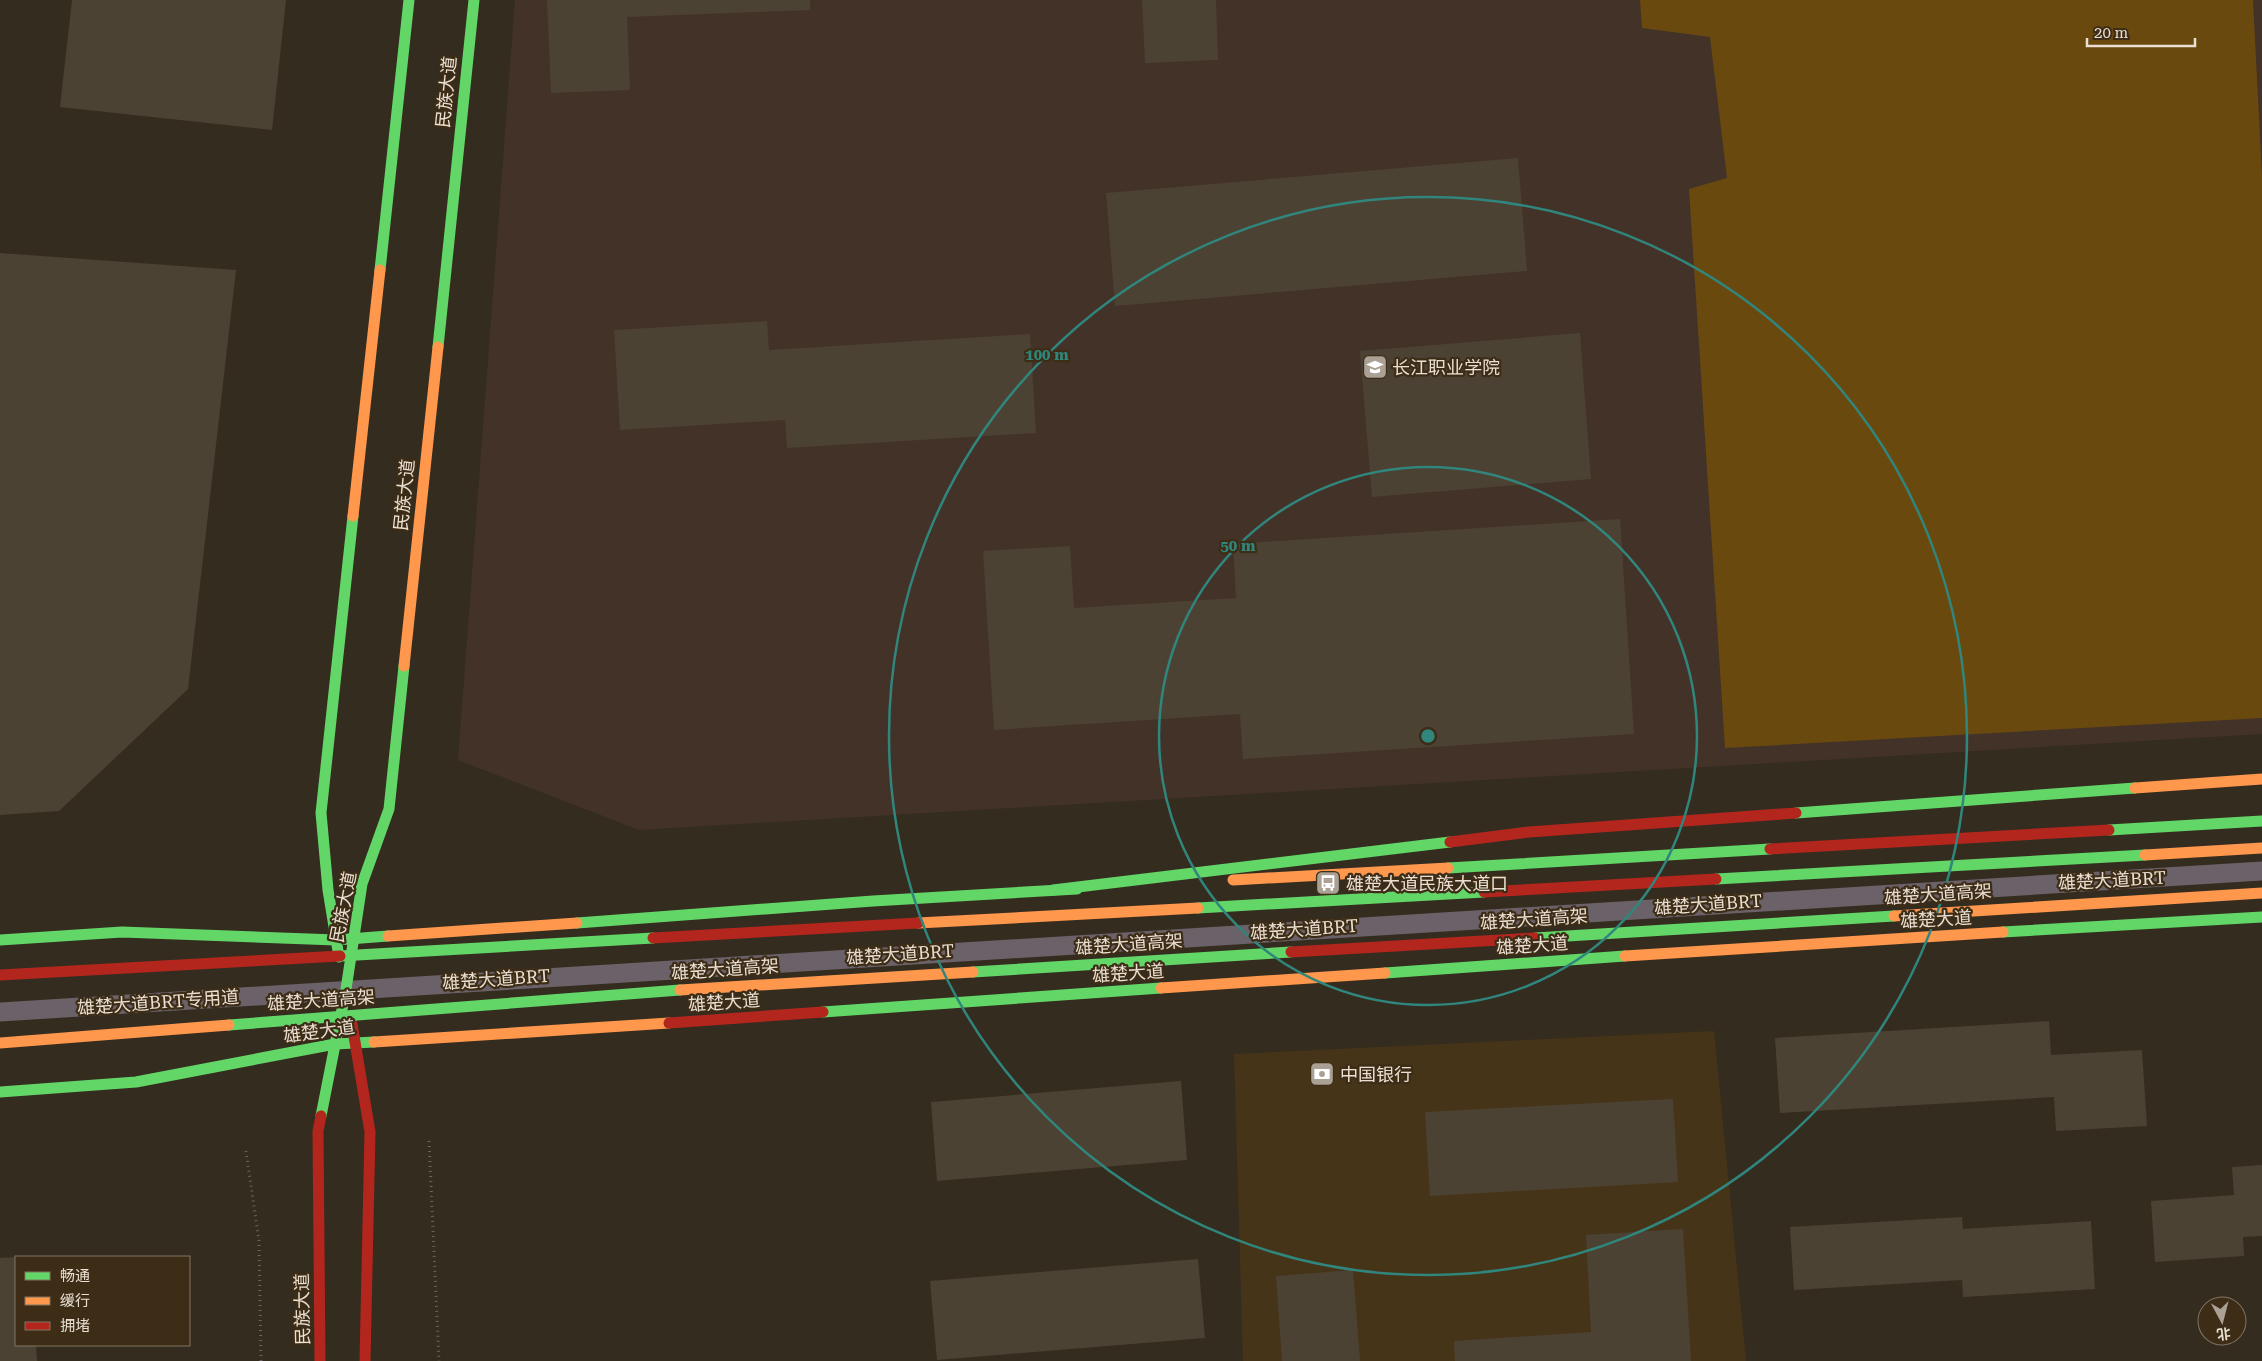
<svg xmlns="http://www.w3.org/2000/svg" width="2262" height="1361" font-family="'Roboto Serif','Noto Sans SC',serif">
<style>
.built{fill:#463419}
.education{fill:#433228}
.green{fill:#6a490f}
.building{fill:#4c4233}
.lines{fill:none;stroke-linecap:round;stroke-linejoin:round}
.path{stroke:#6c6464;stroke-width:3;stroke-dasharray:1 4;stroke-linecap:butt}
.lane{stroke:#6b6168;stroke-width:19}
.fast{stroke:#63d668;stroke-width:11}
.slow{stroke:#ff974d;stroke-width:11}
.jam{stroke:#b3261e;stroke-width:11}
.fast-bridge{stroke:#63d668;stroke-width:11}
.slow-bridge{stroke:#ff974d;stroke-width:11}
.jam-bridge{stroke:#b3261e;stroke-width:11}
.ring{fill:none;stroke:#30867d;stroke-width:2.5}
.labels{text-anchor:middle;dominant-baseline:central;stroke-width:4.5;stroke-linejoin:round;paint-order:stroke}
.street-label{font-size:18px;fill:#eadfd2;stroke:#3d2d16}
.poi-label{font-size:18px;fill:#eadfd2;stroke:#3d2d16;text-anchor:start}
.centre{fill:#30867d;stroke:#3d2d16;stroke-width:2.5}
.ring-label{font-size:15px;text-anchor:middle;font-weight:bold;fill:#30867d;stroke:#3d2d16;stroke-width:4.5;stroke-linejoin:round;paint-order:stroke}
</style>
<rect width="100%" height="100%" fill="#342c1f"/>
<path class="built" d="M 1714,1031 L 1746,1361 L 1243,1361 L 1234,1054 Z"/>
<path class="education" d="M 515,0 L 2262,0 L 2262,734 L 639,830 L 458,760 Z"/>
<path class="green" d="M 1640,0 L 2253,0 L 2262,177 L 2262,718 L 1725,748 L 1689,189 L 1727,178 L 1710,37 L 1642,28 Z"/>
<g class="building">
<path d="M 72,0 L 286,0 L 272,130 L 60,107 Z"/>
<path d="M 547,0 L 810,0 L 810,10 L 627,17 L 630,90 L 551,93 Z"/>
<path d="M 1142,0 L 1216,0 L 1218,60 L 1145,63 Z"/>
<path d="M 1518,158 L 1527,271 L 1115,306 L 1106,193 Z"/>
<path d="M 0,253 L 236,270 L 188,689 L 59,811 L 0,815 Z"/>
<path d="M 767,321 L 769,350 L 1030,334 L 1036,433 L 787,448 L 785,420 L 620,430 L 614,330 Z"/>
<path d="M 1580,333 L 1591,479 L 1372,497 L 1360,351 Z"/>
<path d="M 1620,519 L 1634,734 L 1243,759 L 1240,714 L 994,730 L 983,551 L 1070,546 L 1074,608 L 1236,598 L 1233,544 Z"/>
<path d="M 2049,1021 L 2051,1055 L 2142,1050 L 2147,1126 L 2056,1131 L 2054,1097 L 1780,1113 L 1775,1038 Z"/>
<path d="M 1181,1081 L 1187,1160 L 937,1181 L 931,1102 Z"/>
<path d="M 1673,1099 L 1678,1182 L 1430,1196 L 1425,1112 Z"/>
<path d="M 2262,1165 L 2262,1236 L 2243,1237 L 2244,1256 L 2155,1262 L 2151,1201 L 2234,1195 L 2232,1167 Z"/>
<path d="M 1962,1217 L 1963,1229 L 2091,1221 L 2095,1289 L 1963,1297 L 1962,1280 L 1794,1290 L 1790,1227 Z"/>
<path d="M 1683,1229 L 1691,1361 L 1455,1361 L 1454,1341 L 1591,1332 L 1586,1235 Z"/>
<path d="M 16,1257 L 16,1345 L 36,1345 L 37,1361 L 0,1361 L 0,1258 Z"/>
<path d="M 1198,1259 L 1205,1338 L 937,1360 L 930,1281 Z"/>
<path d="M 1353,1270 L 1360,1361 L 1282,1361 L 1276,1276 Z"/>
</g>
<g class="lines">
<g class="path">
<path d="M 429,1141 L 439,1361"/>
<path d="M 246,1151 L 259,1241 L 261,1361"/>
</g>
<path class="lane" d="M 0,1012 C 754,960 1508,915 2262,871"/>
<g class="fast">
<path d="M 380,270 L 409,0"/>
<path d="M 438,347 L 474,0"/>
<path d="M 1796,813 L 2135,788"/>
<path d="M 2109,830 L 2262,821"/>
<path d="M 1448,868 L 1770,849"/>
<path d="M 1053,890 L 1450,842"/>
<path d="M 577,923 L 873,901 L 1077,889"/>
<path d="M 2003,932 L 2262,917"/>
<path d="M 0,940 L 122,932 L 336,940 L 388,936"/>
<path d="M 339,957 L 328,890 L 321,813 L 353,516"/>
<path d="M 1385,973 L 1625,956"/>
<path d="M 823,1012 L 1161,988"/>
<path d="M 0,1092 L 136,1082 L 335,1044 L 374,1042"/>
<path d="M 321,1116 L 346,989 L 362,884 L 389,809 L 404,666"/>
</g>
<g class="slow">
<path d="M 353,516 L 380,270"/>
<path d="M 404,666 L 438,347"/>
<path d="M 2135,788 L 2262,779"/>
<path d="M 1233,880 L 1448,868"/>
<path d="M 388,936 L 577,923"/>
<path d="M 1625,956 L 2003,932"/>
<path d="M 1161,988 L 1385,973"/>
<path d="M 374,1042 L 669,1023"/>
</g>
<g class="jam">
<path d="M 1450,842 L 1529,832 L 1796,813"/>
<path d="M 1770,849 L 2109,830"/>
<path d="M 669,1023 L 823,1012"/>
<path d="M 352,1024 L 370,1132 L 365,1361"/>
<path d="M 320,1361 L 318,1131 L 321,1116"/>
</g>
<g class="fast-bridge">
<path d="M 1716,879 L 2145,855"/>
<path d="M 1198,908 L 1484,892"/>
<path d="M 1535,938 L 1894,916"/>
<path d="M 340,956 L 653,938"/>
<path d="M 973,972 L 1291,952"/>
<path d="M 229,1025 L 680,990"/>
</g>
<g class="slow-bridge">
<path d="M 2145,855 L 2262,848"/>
<path d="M 1894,916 L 2262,893"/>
<path d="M 918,923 L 1198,908"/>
<path d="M 680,990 L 973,972"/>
<path d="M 0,1043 L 229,1025"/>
</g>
<g class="jam-bridge">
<path d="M 1484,892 L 1716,879"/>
<path d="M 653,938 L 918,923"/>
<path d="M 1291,952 L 1535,938"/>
<path d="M 0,975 L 340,956"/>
</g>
</g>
<g class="ring">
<circle cx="1428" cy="736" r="269"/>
<circle cx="1428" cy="736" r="539"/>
</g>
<defs>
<symbol id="university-square" viewBox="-11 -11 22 22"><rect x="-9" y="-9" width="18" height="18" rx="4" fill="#aaa093" stroke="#3d2d16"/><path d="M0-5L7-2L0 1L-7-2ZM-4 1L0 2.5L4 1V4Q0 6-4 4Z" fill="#fff"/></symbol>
<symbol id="bus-square" viewBox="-11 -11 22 22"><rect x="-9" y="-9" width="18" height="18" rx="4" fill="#aaa093" stroke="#3d2d16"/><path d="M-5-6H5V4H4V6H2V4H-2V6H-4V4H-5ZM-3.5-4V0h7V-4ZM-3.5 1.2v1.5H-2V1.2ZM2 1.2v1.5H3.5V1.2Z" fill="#fff"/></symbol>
<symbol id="bank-square" viewBox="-11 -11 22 22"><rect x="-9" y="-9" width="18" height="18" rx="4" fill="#aaa093" stroke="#3d2d16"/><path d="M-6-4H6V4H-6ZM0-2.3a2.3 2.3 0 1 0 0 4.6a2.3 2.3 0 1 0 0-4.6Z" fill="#fff"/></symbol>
</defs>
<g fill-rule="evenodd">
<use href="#university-square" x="1361" y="353" width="28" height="28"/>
<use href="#bus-square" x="1314" y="869" width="28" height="28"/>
<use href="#bank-square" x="1308" y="1060" width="28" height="28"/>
</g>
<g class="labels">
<g class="street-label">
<text transform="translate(446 92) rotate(-84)">民族大道</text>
<text transform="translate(404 495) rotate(-84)">民族大道</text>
<text transform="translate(2112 880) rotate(-3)">雄楚大道BRT</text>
<text transform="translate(1938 894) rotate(-4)">雄楚大道高架</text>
<text transform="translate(1708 904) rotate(-4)">雄楚大道BRT</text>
<text transform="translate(343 907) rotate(-79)">民族大道</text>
<text transform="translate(1534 919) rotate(-4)">雄楚大道高架</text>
<text transform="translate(1936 919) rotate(-3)">雄楚大道</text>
<text transform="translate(1304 929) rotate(-4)">雄楚大道BRT</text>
<text transform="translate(1129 944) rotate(-4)">雄楚大道高架</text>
<text transform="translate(1532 945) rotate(-4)">雄楚大道</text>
<text transform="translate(900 954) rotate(-4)">雄楚大道BRT</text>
<text transform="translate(725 969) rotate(-4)">雄楚大道高架</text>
<text transform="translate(1128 973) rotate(-4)">雄楚大道</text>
<text transform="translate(496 979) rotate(-4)">雄楚大道BRT</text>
<text transform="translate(321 1000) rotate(-4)">雄楚大道高架</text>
<text transform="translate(158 1002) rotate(-4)">雄楚大道BRT专用道</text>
<text transform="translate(724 1002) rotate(-4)">雄楚大道</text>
<text transform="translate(319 1031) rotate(-8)">雄楚大道</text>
<text transform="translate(302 1309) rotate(-91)">民族大道</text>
</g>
<g class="poi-label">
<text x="1392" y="367">长江职业学院</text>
<text x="1346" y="883">雄楚大道民族大道口</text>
<text x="1340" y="1074">中国银行</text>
</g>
</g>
<circle cx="1428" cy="736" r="8" class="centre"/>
<g class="ring-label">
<text x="1047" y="360">100 m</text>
<text x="1238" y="551">50 m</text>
</g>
<rect x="15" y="1256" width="175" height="90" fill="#3d2d16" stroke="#827461"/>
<rect x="25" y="1272" width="25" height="8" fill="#63d668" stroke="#827461"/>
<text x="60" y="1281" font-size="15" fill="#eadfd2">畅通</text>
<rect x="25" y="1297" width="25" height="8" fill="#ff974d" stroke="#827461"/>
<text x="60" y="1306" font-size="15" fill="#eadfd2">缓行</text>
<rect x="25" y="1322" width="25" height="8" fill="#b3261e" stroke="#827461"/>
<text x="60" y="1331" font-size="15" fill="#eadfd2">拥堵</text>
<g transform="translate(2222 1321) rotate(173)"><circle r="24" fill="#3d2d16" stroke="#827461"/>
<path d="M0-4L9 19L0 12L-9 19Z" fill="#aaa093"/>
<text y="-8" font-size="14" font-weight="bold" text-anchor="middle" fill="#eadfd2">北</text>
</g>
<path d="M2087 38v8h108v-8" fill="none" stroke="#eadfd2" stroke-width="2.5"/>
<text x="2094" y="38" font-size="15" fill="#eadfd2" stroke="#3d2d16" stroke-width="4" paint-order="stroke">20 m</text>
</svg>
